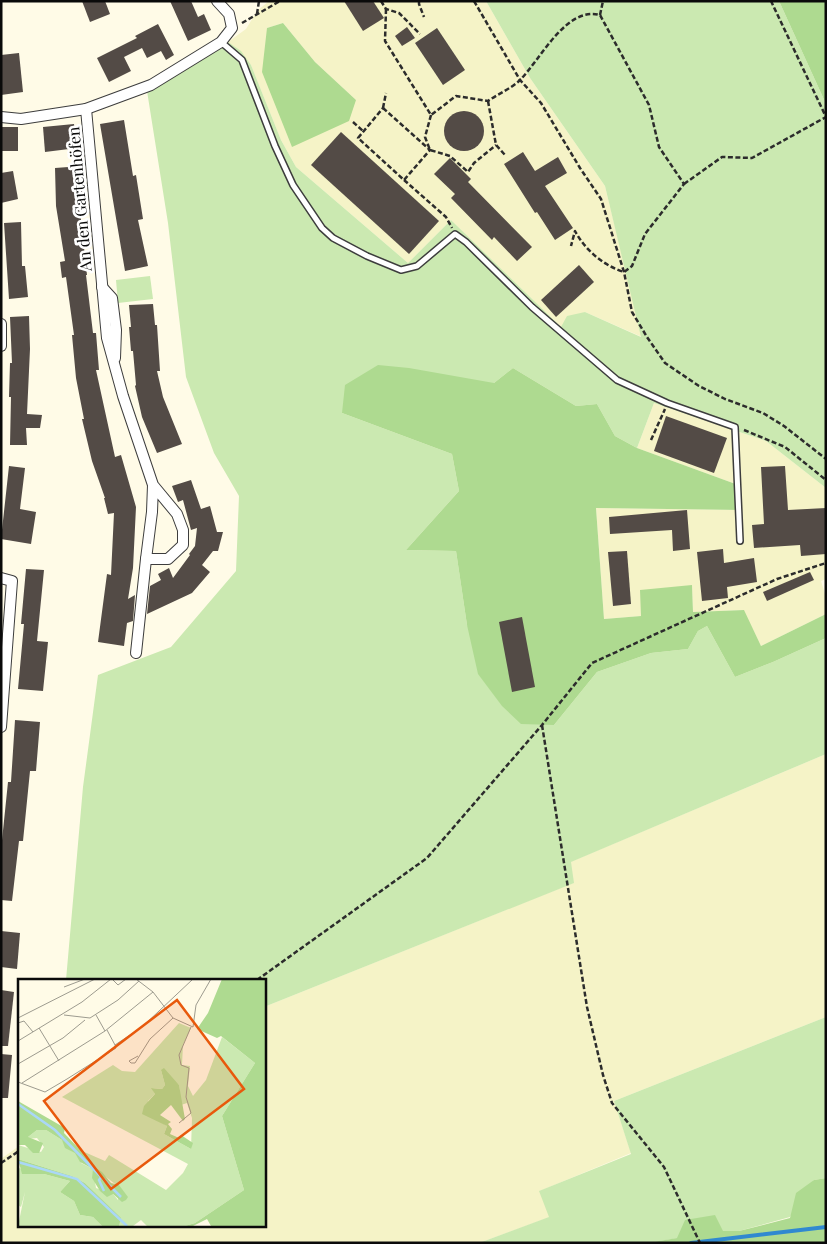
<svg xmlns="http://www.w3.org/2000/svg" width="827" height="1244" font-family="'Playfair Display',serif">
<style>
.farmland{fill:#f5f3c7;fill-rule:evenodd}
.green{fill:#cbe9b1}
.forest{fill:#aeda90}
.lines{fill:none;stroke-linecap:round;stroke-linejoin:round}
.stream{stroke:#3089d0;stroke-width:4}
.building{fill:#534b46}
.service-casing{stroke:#3d3d3d;stroke-width:8}
.minor-casing{stroke:#3d3d3d;stroke-width:12}
.path{stroke:#2c2c2c;stroke-width:2.5;stroke-dasharray:5 2.5;stroke-linecap:butt}
.service{stroke:#fff;stroke-width:5}
.minor{stroke:#fff;stroke-width:10}
.labels{text-anchor:middle;dominant-baseline:central;stroke-width:5;stroke-linejoin:round;paint-order:stroke}
.street-label{font-size:16px;fill:#0a0a0a;stroke:#fff}
.inset-river{fill:none;stroke:#aad7f7;stroke-width:2.5}
.inset-road{fill:none;stroke:#9d9b8f;stroke-width:1}
.view{fill:#e8590c;fill-opacity:0.15;stroke:#e8590c;stroke-width:2.5}
.inset-edge{fill:none;stroke:#0a0a0a;stroke-width:2.5}
</style>
<rect width="100%" height="100%" fill="#fffbe7"/>
<g class="farmland">
<path d="M 269,1 L 486,1 L 530,78 L 605,186 L 642,337 L 585,312 L 561,327 L 451,220 L 408,263 L 296,167 L 281,140 L 251,65 L 228,42 L 246,29 L 257,11 ZM 283,23 L 315,62 L 356,100 L 267,28 Z"/>
<path d="M 654,403 L 766,441 L 826,488 L 826,579 L 821,581 L 826,597 L 826,614 L 761,646 L 743,610 L 693,612 L 692,585 L 641,616 L 604,619 L 596,508 L 741,510 L 741,486 L 637,448 Z"/>
<path d="M 826,754 L 826,1017 L 614,1101 L 631,1153 L 540,1191 L 550,1217 L 479,1243 L 1,1243 L 1,1159 L 19,1146 L 19,1225 L 264,1225 L 264,1007 L 573,883 L 570,862 Z"/>
</g>
<g class="green">
<path d="M 486,1 L 779,1 L 826,104 L 826,488 L 766,441 L 654,403 L 637,448 L 615,436 L 597,404 L 576,406 L 513,368 L 494,383 L 342,413 L 452,454 L 459,491 L 406,550 L 456,551 L 467,625 L 554,725 L 597,672 L 651,653 L 688,649 L 698,631 L 707,626 L 735,677 L 773,662 L 826,638 L 826,754 L 571,862 L 574,883 L 264,1007 L 264,980 L 66,980 L 83,787 L 98,675 L 171,647 L 236,571 L 239,496 L 214,453 L 186,377 L 168,223 L 147,91 L 228,42 L 241,51 L 251,65 L 281,140 L 296,167 L 408,263 L 451,220 L 561,327 L 567,316 L 585,312 L 641,337 L 605,186 L 530,78 Z"/>
<path d="M 150,276 L 153,299 L 118,303 L 116,280 Z"/>
<path d="M 826,1017 L 826,1178 L 814,1180 L 790,1217 L 739,1231 L 723,1231 L 647,1243 L 479,1243 L 549,1217 L 539,1191 L 631,1154 L 614,1101 Z"/>
</g>
<g class="forest">
<path d="M 779,1 L 826,1 L 826,104 Z"/>
<path d="M 283,23 L 315,62 L 356,100 L 349,121 L 292,147 L 262,72 L 267,28 Z"/>
<path d="M 378,365 L 409,368 L 494,383 L 513,368 L 576,406 L 597,404 L 615,436 L 637,448 L 741,486 L 741,510 L 596,508 L 604,619 L 641,616 L 640,590 L 692,585 L 693,612 L 744,610 L 761,646 L 826,614 L 826,638 L 773,662 L 735,677 L 707,626 L 698,631 L 688,649 L 651,653 L 597,672 L 554,725 L 521,724 L 502,706 L 478,674 L 467,625 L 456,551 L 406,550 L 459,491 L 452,454 L 342,413 L 345,385 Z"/>
<path d="M 826,1178 L 826,1243 L 647,1243 L 677,1238 L 685,1220 L 715,1215 L 723,1231 L 739,1231 L 790,1218 L 796,1193 L 814,1180 Z"/>
</g>
<g class="lines">
<path class="stream" d="M 691,1243 L 826,1227"/>
</g>
<g class="building">
<path d="M 82,1 L 105,1 L 110,14 L 90,22 Z"/>
<path d="M 170,1 L 191,1 L 198,17 L 204,14 L 211,30 L 188,41 Z"/>
<path d="M 344,1 L 373,1 L 384,18 L 363,31 Z"/>
<path d="M 158,24 L 174,55 L 166,60 L 161,51 L 147,58 L 142,48 L 124,57 L 131,71 L 109,82 L 97,58 L 137,38 L 135,36 Z"/>
<path d="M 407,27 L 415,38 L 402,46 L 395,36 Z"/>
<path d="M 437,28 L 465,70 L 443,85 L 415,43 Z"/>
<path d="M 19,53 L 23,92 L 1,95 L 1,55 Z"/>
<circle cx="464" cy="131" r="20"/>
<path d="M 124,120 L 133,176 L 136,175 L 143,219 L 138,220 L 148,266 L 125,271 L 100,124 Z"/>
<path d="M 74,124 L 77,148 L 45,152 L 43,127 Z"/>
<rect x="1" y="127" width="17" height="24"/>
<path d="M 341,132 L 439,221 L 409,254 L 311,165 Z"/>
<path d="M 523,152 L 535,171 L 558,157 L 567,173 L 545,186 L 573,228 L 555,240 L 537,212 L 535,213 L 504,164 Z"/>
<path d="M 450,158 L 471,179 L 468,182 L 532,247 L 517,261 L 494,237 L 492,240 L 451,198 L 455,194 L 434,174 Z"/>
<path d="M 82,166 L 83,201 L 79,201 L 87,275 L 86,275 L 93,333 L 96,333 L 99,370 L 96,370 L 115,457 L 121,455 L 136,507 L 133,568 L 128,599 L 135,595 L 133,621 L 127,623 L 124,646 L 98,642 L 107,574 L 111,575 L 114,513 L 108,514 L 104,498 L 105,498 L 92,461 L 82,419 L 84,419 L 76,378 L 72,335 L 74,335 L 66,277 L 62,278 L 60,262 L 65,261 L 56,206 L 55,168 Z"/>
<path d="M 13,171 L 18,199 L 1,203 L 1,173 Z"/>
<path d="M 21,222 L 22,266 L 25,266 L 28,297 L 9,299 L 4,223 Z"/>
<path d="M 579,265 L 594,282 L 556,317 L 541,300 Z"/>
<path d="M 153,304 L 155,325 L 157,325 L 160,371 L 157,371 L 163,397 L 182,444 L 157,453 L 142,417 L 135,386 L 136,385 L 133,351 L 131,351 L 129,327 L 131,327 L 129,305 Z"/>
<path d="M 29,316 L 30,349 L 27,414 L 42,415 L 40,428 L 26,428 L 27,445 L 10,445 L 11,397 L 9,397 L 10,363 L 12,363 L 10,317 Z"/>
<path d="M 666,416 L 727,438 L 714,473 L 654,451 Z"/>
<path d="M 9,466 L 25,468 L 20,509 L 36,512 L 31,544 L 1,539 Z"/>
<path d="M 785,466 L 788,510 L 826,508 L 826,554 L 801,556 L 800,545 L 754,548 L 752,525 L 764,524 L 761,467 Z"/>
<path d="M 191,480 L 201,509 L 210,506 L 217,532 L 223,532 L 218,551 L 213,551 L 202,565 L 210,572 L 192,593 L 147,614 L 150,586 L 161,580 L 158,574 L 169,568 L 173,578 L 190,555 L 189,554 L 195,546 L 197,528 L 191,530 L 183,500 L 178,502 L 172,486 Z"/>
<path d="M 687,510 L 690,549 L 673,551 L 672,530 L 610,534 L 609,517 Z"/>
<path d="M 723,549 L 724,563 L 754,558 L 757,582 L 727,587 L 728,598 L 702,601 L 697,552 Z"/>
<path d="M 627,551 L 631,604 L 613,606 L 608,552 Z"/>
<path d="M 26,569 L 44,570 L 37,641 L 48,642 L 43,691 L 18,689 L 24,624 L 21,624 Z"/>
<path d="M 810,572 L 814,580 L 767,601 L 763,592 Z"/>
<path d="M 522,617 L 535,687 L 512,692 L 499,622 Z"/>
<path d="M 15,720 L 40,722 L 36,771 L 30,771 L 23,841 L 19,841 L 12,901 L 1,900 L 1,850 L 8,782 L 11,782 Z"/>
<path d="M 1,931 L 20,933 L 17,969 L 1,967 Z"/>
<path d="M 1,990 L 14,992 L 8,1046 L 1,1046 Z"/>
<path d="M 1,1054 L 12,1055 L 8,1098 L 1,1098 Z"/>
</g>
<g class="lines">
<defs>
<path id="service" d="M 221,42 L 242,60 L 275,146 L 293,185 L 322,228 L 333,238 L 367,256 L 401,270 L 417,266 L 455,234 L 466,242 L 532,307 L 617,380 L 667,403 L 735,427 L 740,541"/>
<g id="minor">
<path d="M 86,109 L 107,338 L 123,396 L 153,485 L 177,514 L 183,530 L 183,545 L 168,559 L 146,559 L 152,512 L 153,485"/>
<path d="M 1,117 L 21,119 L 86,109 L 151,85 L 221,42 L 232,28 L 229,14 L 217,1"/>
<path d="M 102,287 L 112,298 L 116,330 L 115,358"/>
<path d="M 1,324 L 1,346"/>
<path d="M 1,578 L 12,581 L 1,727"/>
<path d="M 136,653 L 146,559"/>
</g>
</defs>
<use href="#service" class="service-casing"/>
<use href="#minor" class="minor-casing"/>
<g class="path">
<path d="M 381,1 L 386,9 L 399,13 L 420,34"/>
<path d="M 419,1 L 419,4 L 424,17"/>
<path d="M 474,1 L 520,80 L 541,103 L 580,168 L 601,199 L 624,272 L 632,312 L 647,337 L 665,363 L 699,386 L 725,399 L 763,413 L 784,426 L 826,459"/>
<path d="M 386,9 L 385,41 L 431,115 L 456,96 L 488,101 C 498,94 512,88 520,80 C 541,59 566,6 600,15 L 649,105 L 659,147 L 684,184 L 645,234 L 632,266 L 624,272 C 604,266 585,250 575,231 L 571,246"/>
<path d="M 257,14 L 259,1"/>
<path d="M 600,15 L 603,1"/>
<path d="M 242,23 L 280,1"/>
<path d="M 488,101 L 496,145 L 505,155"/>
<path d="M 383,108 L 430,150 L 404,180 L 358,138 Z"/>
<path d="M 383,108 L 386,93"/>
<path d="M 431,115 L 425,137 L 430,150 L 450,156 L 468,172 L 474,163 L 496,145"/>
<path d="M 353,122 L 363,131"/>
<path d="M 404,180 L 446,217 L 452,228"/>
<path d="M 684,184 L 722,157 L 752,158 L 826,117 L 771,1"/>
<path d="M 744,430 L 785,447 L 826,480"/>
<path d="M 651,440 L 665,409"/>
<path d="M 542,725 L 587,1007 L 603,1075 L 612,1103 L 664,1167 L 700,1243"/>
<path d="M 257,980 L 427,858 L 542,725 L 592,663 L 777,579 L 826,563"/>
<path d="M 1,1163 L 19,1151"/>
</g>
<use href="#service" class="service"/>
<use href="#minor" class="minor"/>
</g>
<g class="labels">
<g class="street-label">
<text transform="translate(79 199) rotate(-95)">An den Gartenhöfen</text>
</g>
</g>
<g transform="translate(18 979)">
<rect width="248" height="248" fill="#fffbe7"/>
<path d="M 161,44 L 173,49 L 165,66 L 164,86 L 172,87 L 170,107 L 175,117 L 188,101 L 204,58 L 237,84 L 204,137 L 226,211 L 177,244 L 167,247 L 129,247 L 123,241 L 115,247 L 101,247 L 102,239 L 67,204 L 54,197 L 0,180 L 0,166 L 23,173 L 26,168 L 19,159 L 10,160 L 10,158 L 19,151 L 28,151 L 44,161 L 61,177 L 63,184 L 75,190 L 78,209 L 95,215 L 100,221 L 101,208 L 70,184 L 64,172 L 87,182 L 91,176 L 148,211 L 165,194 L 170,185 L 44,118 L 95,86 L 104,92 L 117,93 ZM 143,91 L 161,106 L 163,126 L 169,124 L 174,139 L 173,170 L 146,155 L 149,147 L 136,139 L 130,122 L 137,115 L 134,109 L 144,110 L 147,106 ZM 0,189 L 5,190 L 5,195 L 26,195 L 52,202 L 42,213 L 56,222 L 62,236 L 75,238 L 84,247 L 0,247 L 7,213 L 3,228 L 0,226 Z" fill="#cbe9b1" fill-rule="evenodd"/>
<path d="M 204,0 L 247,0 L 247,247 L 193,247 L 189,240 L 175,247 L 167,247 L 177,244 L 226,211 L 204,137 L 237,84 L 203,57 L 199,59 L 179,50 L 190,34 ZM 146,89 L 161,106 L 167,140 L 165,142 L 153,126 L 142,136 L 153,143 L 150,145 L 154,150 L 152,155 L 161,159 L 163,156 L 175,164 L 173,170 L 146,155 L 149,147 L 124,135 L 126,127 L 137,115 L 133,109 L 144,110 L 147,106 L 143,91 ZM 0,122 L 47,149 L 46,154 L 69,178 L 70,184 L 84,193 L 93,204 L 101,206 L 110,218 L 108,221 L 104,223 L 95,215 L 89,218 L 82,212 L 74,199 L 75,190 L 62,183 L 57,174 L 47,169 L 44,161 L 28,151 L 19,151 L 10,158 L 25,164 L 21,174 L 15,174 L 7,166 L 0,166 ZM 0,180 L 54,197 L 67,204 L 103,239 L 101,247 L 84,247 L 75,238 L 62,236 L 56,222 L 42,213 L 52,202 L 26,195 L 4,195 Z" fill="#aeda90"/>
<path class="inset-river" d="M 0,125 L 37,151 L 103,218M 0,183 L 59,200 L 109,247M 83,198 L 81,201 L 86,212"/>
<path class="inset-road" d="M 94,0 L 100,6 L 108,0M 118,0 L 135,13 L 155,39 L 175,48 L 178,26 L 193,0M 46,8 L 67,0M 46,36 L 72,39 L 100,21 L 121,2M 78,36 L 87,52M 0,39 L 77,0M 0,44 L 6,42 L 15,53M 21,49 L 41,82M 89,51 L 97,66M 0,62 L 64,23 L 93,0M 120,77 L 111,82 L 113,84 L 117,84 L 132,60 L 155,39M 0,85 L 45,59 L 67,41M 0,103 L 27,113 L 49,100 L 98,69 L 97,66 L 124,48 L 175,0M 4,104 L 87,52 L 135,13M 161,144 L 173,134 L 168,118 L 171,89 L 163,86 L 161,76 L 173,48"/>
<path class="view" d="M 159,21 L 226,110 L 93,210 L 26,122 Z"/>
<rect width="248" height="248" class="inset-edge"/>
</g>
<rect width="827" height="1244" fill="none" stroke="#0a0a0a" stroke-width="5"/>
</svg>
